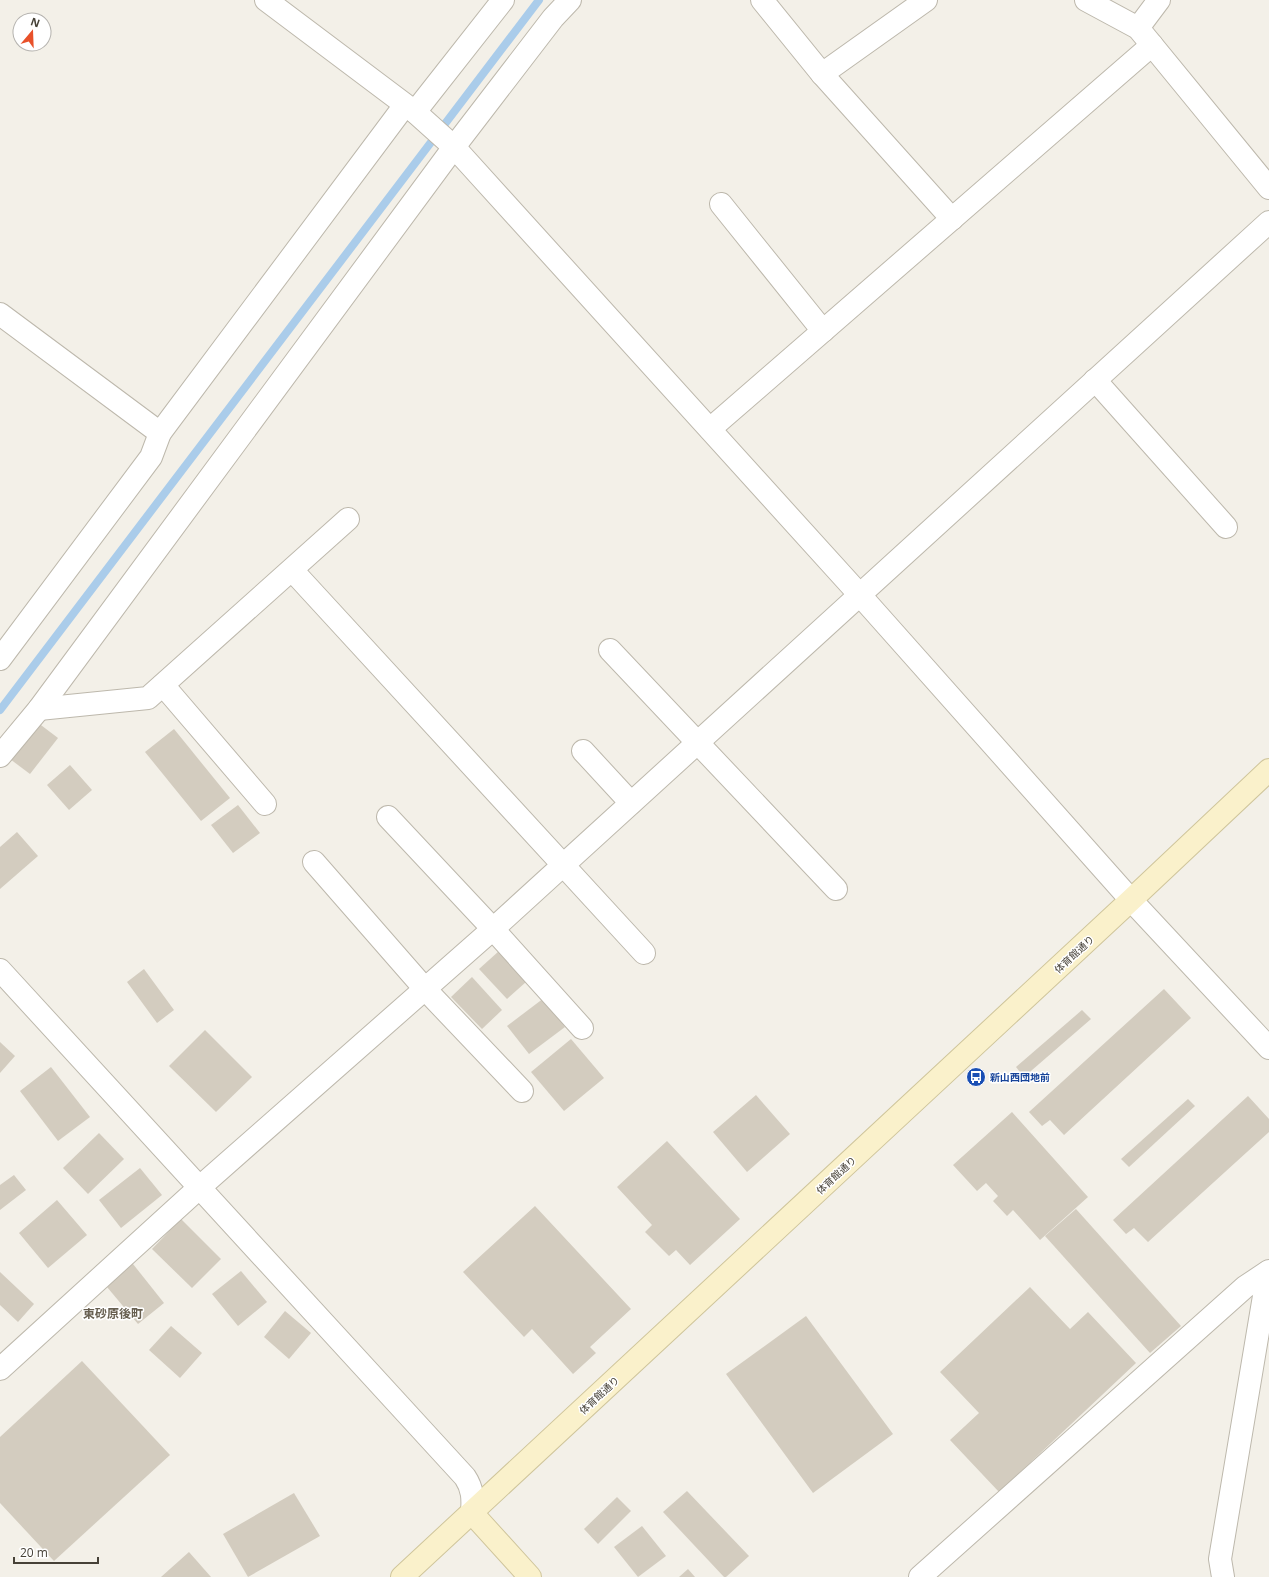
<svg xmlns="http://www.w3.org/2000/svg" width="1269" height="1577" font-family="'Open Sans','Noto Sans JP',sans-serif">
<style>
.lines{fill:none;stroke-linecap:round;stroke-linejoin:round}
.stream{stroke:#aaccea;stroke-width:8}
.building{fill:#d3ccbf}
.street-casing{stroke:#bdb8ac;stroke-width:24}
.secondary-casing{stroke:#cfc59b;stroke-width:24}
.street{stroke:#fff;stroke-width:22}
.secondary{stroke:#faf1cb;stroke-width:22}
.labels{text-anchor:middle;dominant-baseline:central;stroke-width:3;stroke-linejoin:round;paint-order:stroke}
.street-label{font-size:10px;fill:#464137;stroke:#fff}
.transit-label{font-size:10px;font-weight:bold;fill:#164399;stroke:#fff;text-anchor:start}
.quarter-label{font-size:12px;font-weight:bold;fill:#675f50;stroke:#fff}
</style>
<rect width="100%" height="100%" fill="#f3f0e8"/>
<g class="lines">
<path class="stream" d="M 0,710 L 539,0"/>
</g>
<g class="building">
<path d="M 29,716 L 58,738 L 30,774 L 2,753 Z"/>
<path d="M 174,729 L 230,798 L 201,821 L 145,752 Z"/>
<path d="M 70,765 L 92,790 L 69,810 L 47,785 Z"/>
<path d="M 238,805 L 260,833 L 233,853 L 211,825 Z"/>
<path d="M 17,832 L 38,856 L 0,889 L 0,847 Z"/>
<path d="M 499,951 L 526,982 L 507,999 L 479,969 Z"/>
<path d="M 144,969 L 174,1010 L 157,1023 L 127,982 Z"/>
<path d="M 472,977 L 502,1010 L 482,1029 L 451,997 Z"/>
<path d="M 1164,989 L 1191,1018 L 1064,1135 L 1050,1120 L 1042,1126 L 1029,1112 Z"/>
<path d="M 544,998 L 565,1027 L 529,1054 L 507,1026 Z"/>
<path d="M 1082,1010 L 1091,1019 L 1024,1077 L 1016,1067 Z"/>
<path d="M 205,1030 L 252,1077 L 216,1112 L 169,1066 Z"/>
<path d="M 571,1039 L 604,1078 L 564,1111 L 531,1072 Z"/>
<path d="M 0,1042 L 15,1056 L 0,1073 Z"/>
<path d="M 51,1067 L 90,1117 L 58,1141 L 20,1091 Z"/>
<path d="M 756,1095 L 790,1134 L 747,1172 L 713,1132 Z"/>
<path d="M 1248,1096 L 1269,1119 L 1269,1132 L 1148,1242 L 1134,1228 L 1126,1234 L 1113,1220 Z"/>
<path d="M 1188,1099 L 1195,1106 L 1129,1167 L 1121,1159 Z"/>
<path d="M 1012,1112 L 1088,1197 L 1040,1240 L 1013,1210 L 1007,1216 L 993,1201 L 998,1196 L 986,1183 L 977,1191 L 953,1165 Z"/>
<path d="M 99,1133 L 124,1159 L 88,1194 L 63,1168 Z"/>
<path d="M 667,1141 L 740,1219 L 690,1265 L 676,1250 L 669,1256 L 645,1232 L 652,1225 L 617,1187 Z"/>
<path d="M 140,1168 L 162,1195 L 121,1228 L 99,1200 Z"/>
<path d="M 14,1175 L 26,1190 L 0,1210 L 0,1185 Z"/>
<path d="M 57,1200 L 87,1235 L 48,1268 L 19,1233 Z"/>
<path d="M 535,1206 L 631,1309 L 590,1347 L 596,1353 L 573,1374 L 532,1329 L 524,1337 L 463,1272 Z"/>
<path d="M 1076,1209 L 1181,1326 L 1150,1353 L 1045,1236 Z"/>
<path d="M 181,1219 L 221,1259 L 192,1288 L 152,1249 Z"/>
<path d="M 129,1259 L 164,1303 L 138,1324 L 102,1281 Z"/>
<path d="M 241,1271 L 267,1302 L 238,1326 L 212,1294 Z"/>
<path d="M 0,1272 L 34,1304 L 18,1322 L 0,1305 Z"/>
<path d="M 1030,1287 L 1070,1329 L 1088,1312 L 1136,1363 L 999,1492 L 950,1440 L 979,1413 L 940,1372 Z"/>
<path d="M 285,1311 L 311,1333 L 289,1359 L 264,1337 Z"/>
<path d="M 806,1316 L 893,1434 L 813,1493 L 726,1374 Z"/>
<path d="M 171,1326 L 202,1353 L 180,1378 L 149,1350 Z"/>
<path d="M 82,1361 L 170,1455 L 54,1561 L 0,1503 L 0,1437 Z"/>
<path d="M 687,1491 L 749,1556 L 726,1577 L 724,1577 L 663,1512 Z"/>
<path d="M 294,1493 L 320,1536 L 248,1577 L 223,1534 Z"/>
<path d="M 617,1497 L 631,1511 L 598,1544 L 584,1529 Z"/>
<path d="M 642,1526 L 666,1556 L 638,1577 L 614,1547 Z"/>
<path d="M 189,1552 L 211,1577 L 161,1577 Z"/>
<path d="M 688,1569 L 695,1577 L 679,1577 Z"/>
</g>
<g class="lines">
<defs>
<g id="street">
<path d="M 266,0 L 415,112 L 454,147 L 859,594 L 1131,900 L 1269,1048"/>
<path d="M 762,0 L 822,74 L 952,219"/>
<path d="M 1086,0 L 1138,28 L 1269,188"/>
<path d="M 1138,28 L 1159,0"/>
<path d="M 822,74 L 926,0"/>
<path d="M 415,112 L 503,0"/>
<path d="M 721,204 L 823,331"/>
<path d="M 0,314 L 160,433"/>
<path d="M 1095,380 L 1226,527"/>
<path d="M 710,429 L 1152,45"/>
<path d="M 292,570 L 644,953"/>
<path d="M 610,650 L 836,889"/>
<path d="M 0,659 L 151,457 L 160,433 L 405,105"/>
<path d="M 163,685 L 265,804"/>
<path d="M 39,709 L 148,698 L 348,519"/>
<path d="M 583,751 L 631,803"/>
<path d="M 0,756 L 39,709 L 454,147 L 553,18 L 570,0"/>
<path d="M 388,817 L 493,929 L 582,1028"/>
<path d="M 314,862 L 425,989 L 522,1091"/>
<path d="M 0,970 L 465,1477 C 473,1489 473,1499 472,1513"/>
<path d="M 0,1369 L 200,1187 L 493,929 L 1269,222"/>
<path d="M 920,1577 L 1245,1287 L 1269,1271"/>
<path d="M 1223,1577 L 1220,1559 L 1268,1272"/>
</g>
<g id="secondary">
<path d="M 472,1513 L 530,1577"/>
<path d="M 402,1577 L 1131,900 L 1269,770"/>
</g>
</defs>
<use href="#street" class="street-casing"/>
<use href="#secondary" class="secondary-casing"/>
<use href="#street" class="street"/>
<use href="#secondary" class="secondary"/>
</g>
<defs>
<symbol id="bus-disc" viewBox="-11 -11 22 22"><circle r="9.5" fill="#1a4fb4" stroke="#fff"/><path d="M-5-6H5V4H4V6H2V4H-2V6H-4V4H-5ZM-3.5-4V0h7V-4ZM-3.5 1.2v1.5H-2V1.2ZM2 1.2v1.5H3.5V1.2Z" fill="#fff"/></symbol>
</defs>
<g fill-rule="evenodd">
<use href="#bus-disc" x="965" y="1066" width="22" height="22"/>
</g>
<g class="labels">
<g class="street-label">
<text transform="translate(1074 954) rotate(-43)">体育館通り</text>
<text transform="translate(836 1175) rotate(-43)">体育館通り</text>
<text transform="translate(599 1395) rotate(-43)">体育館通り</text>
</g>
<g class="transit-label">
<text x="990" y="1077">新山西団地前</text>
</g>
<g class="quarter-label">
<text x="113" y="1313">東砂原後町</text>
</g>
</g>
<g transform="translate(32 32) rotate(19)"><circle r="19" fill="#ffffff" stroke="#b5b3af"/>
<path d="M0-3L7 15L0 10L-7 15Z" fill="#e8512a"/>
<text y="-6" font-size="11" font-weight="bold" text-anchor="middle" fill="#464137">N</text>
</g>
<path d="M14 1557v6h84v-6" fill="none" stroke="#464137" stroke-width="2"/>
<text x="20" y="1557" font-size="12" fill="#464137" stroke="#ffffff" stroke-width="3" paint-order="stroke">20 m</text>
</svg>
